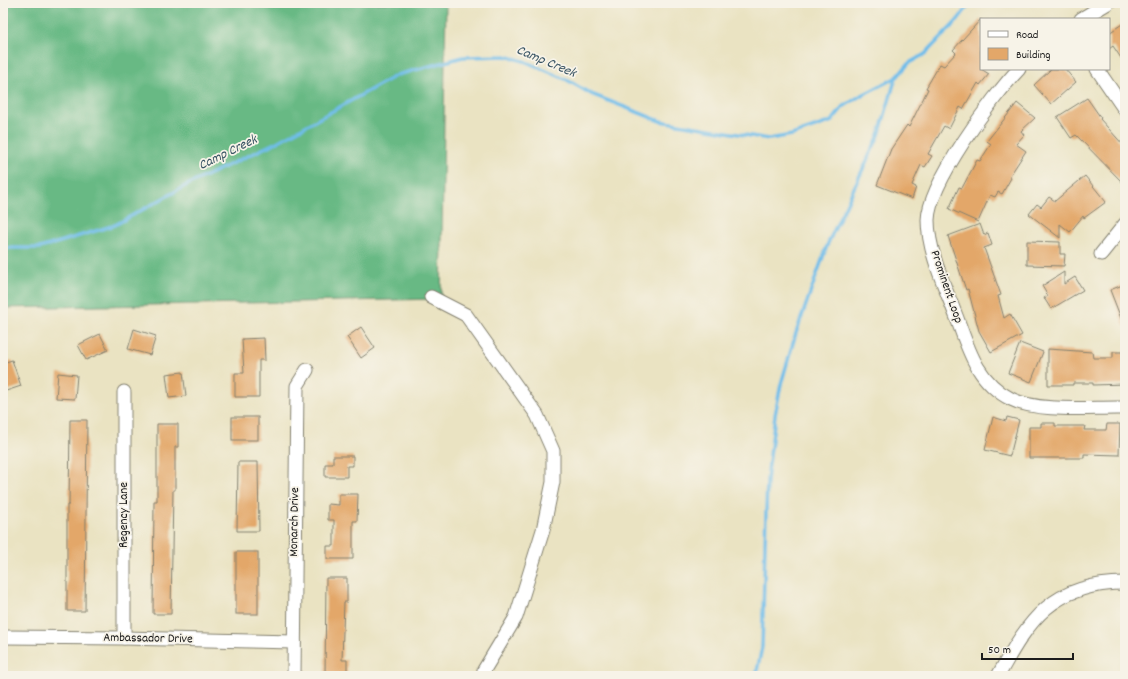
<svg xmlns="http://www.w3.org/2000/svg" width="1128" height="679" font-family="Dekko,sans-serif">
<style>
.forest{fill:#68b984;stroke:#426a50}
.lines{fill:none;stroke-linecap:round;stroke-linejoin:round}
.stream{stroke:#70bdea;stroke-width:3.5}
.building{fill:#e3a769}
.minor-casing{stroke:#83806f;stroke-width:15}
.minor{stroke:#fff;stroke-width:13}
.labels{text-anchor:middle;dominant-baseline:central;stroke-width:3.5;stroke-linejoin:round;paint-order:stroke}
.street-label{font-size:13px;fill:#1c1c1c;stroke:#f7f3e8}
.water-label{font-size:14px;font-style:italic;fill:#395464;stroke:#f7f3e8}
</style>
<rect width="100%" height="100%" fill="#f7f3e8"/>
<filter id="ink" filterUnits="userSpaceOnUse"><feTurbulence type="fractalNoise" baseFrequency=".025" numOctaves="2"/><feDisplacementMap in="SourceGraphic" scale="8" xChannelSelector="R" yChannelSelector="G"/><feConvolveMatrix kernelMatrix="1 2 1 2 8 2 1 2 1" color-interpolation-filters="sRGB"/></filter>
<filter id="wash" filterUnits="userSpaceOnUse"><feTurbulence type="fractalNoise" baseFrequency=".012" numOctaves="4" result="noise"/><feDisplacementMap in="SourceGraphic" scale="16" xChannelSelector="R" yChannelSelector="G"/><feGaussianBlur stdDeviation="0.9" result="paint"/><feColorMatrix in="noise" values="0 0 0 0 0 0 0 0 0 0 0 0 0 0 0 0 0 1.4 0 .05"/><feComposite in="paint" operator="in"/></filter>
<g filter="url(#wash)">
<rect width="100%" height="100%" fill="#eae3c2"/>
<path class="forest" d="M 3,3 L 446,3 L 441,299 L 3,308 Z"/>
<g class="lines">
<g class="stream">
<path d="M 3,248 L 40,248 L 115,225 L 187,185 L 277,142 L 397,75 L 463,57 L 505,56 L 524,61 L 567,80 L 591,94 L 660,121 L 769,139 L 792,135 L 832,121 L 843,107 L 860,96 L 897,77 L 909,63 L 925,54 L 956,22 L 971,3"/>
<path d="M 756,676 L 762,647 L 767,480 L 775,415 L 781,384 L 796,333 L 828,243 L 879,135 L 896,77"/>
</g>
</g>
<g id="blocks">
<g class="building">
<path d="M 981,19 L 981,69 L 989,74 L 980,85 L 978,83 L 963,109 L 960,107 L 949,129 L 944,126 L 928,154 L 932,156 L 925,167 L 921,165 L 912,185 L 916,187 L 912,199 L 877,185 L 891,149 L 907,125 L 909,127 L 928,89 L 926,88 L 940,64 L 944,66 L 956,53 L 953,50 Z"/>
<path d="M 1125,22 L 1125,64 L 1113,46 L 1109,49 L 1109,33 Z"/>
<path d="M 1051,69 L 1065,69 L 1076,82 L 1051,104 L 1034,85 Z"/>
<path d="M 1087,98 L 1101,118 L 1100,119 L 1125,147 L 1125,185 L 1076,135 L 1071,138 L 1057,117 Z"/>
<path d="M 1017,103 L 1035,118 L 1021,131 L 1024,135 L 1016,144 L 1026,151 L 1009,177 L 1011,178 L 1002,194 L 998,192 L 995,197 L 990,195 L 978,222 L 949,209 L 959,187 L 962,188 L 977,160 L 980,161 L 991,144 L 987,141 Z"/>
<path d="M 1085,176 L 1106,202 L 1084,218 L 1083,216 L 1070,232 L 1060,224 L 1060,238 L 1029,214 L 1037,204 L 1041,207 L 1049,197 L 1055,201 Z"/>
<path d="M 980,224 L 984,235 L 988,233 L 992,245 L 984,248 L 1001,295 L 998,296 L 1004,318 L 1010,314 L 1022,335 L 991,352 L 979,331 L 968,289 L 966,290 L 948,236 Z"/>
<path d="M 1027,241 L 1060,242 L 1060,254 L 1065,254 L 1064,266 L 1027,265 Z"/>
<path d="M 1064,272 L 1064,284 L 1075,277 L 1083,290 L 1051,309 L 1044,298 L 1048,296 L 1042,286 Z"/>
<path d="M 1125,284 L 1125,326 L 1124,326 L 1110,290 Z"/>
<path d="M 361,327 L 375,348 L 361,358 L 347,337 Z"/>
<path d="M 134,329 L 156,336 L 150,355 L 128,349 Z"/>
<path d="M 100,334 L 108,350 L 86,360 L 78,345 Z"/>
<path d="M 264,338 L 265,360 L 259,360 L 259,397 L 235,397 L 235,373 L 244,373 L 242,339 Z"/>
<path d="M 1020,343 L 1043,352 L 1031,382 L 1008,373 Z"/>
<path d="M 1048,349 L 1092,352 L 1093,358 L 1113,358 L 1113,352 L 1125,352 L 1125,384 L 1093,385 L 1093,383 L 1073,383 L 1073,385 L 1048,385 Z"/>
<path d="M 12,360 L 21,386 L 3,392 L 3,363 Z"/>
<path d="M 183,372 L 186,396 L 169,398 L 166,374 Z"/>
<path d="M 58,373 L 77,375 L 75,399 L 56,398 Z"/>
<rect x="232" y="417" width="26" height="23"/>
<path d="M 993,417 L 1006,421 L 1007,417 L 1019,420 L 1010,456 L 985,450 Z"/>
<path d="M 70,420 L 87,420 L 85,611 L 67,611 L 67,505 L 69,505 Z"/>
<path d="M 1041,423 L 1055,423 L 1055,426 L 1085,426 L 1084,430 L 1106,430 L 1107,424 L 1120,424 L 1119,455 L 1084,454 L 1084,458 L 1029,458 L 1029,427 L 1041,427 Z"/>
<path d="M 157,424 L 178,424 L 178,447 L 175,447 L 175,490 L 173,490 L 171,614 L 153,614 L 154,501 L 157,501 Z"/>
<path d="M 333,456 L 353,456 L 353,466 L 347,466 L 347,477 L 325,477 L 325,464 L 333,464 Z"/>
<path d="M 238,462 L 258,462 L 259,531 L 237,531 Z"/>
<path d="M 339,494 L 358,494 L 357,521 L 353,521 L 353,559 L 327,559 L 327,546 L 334,546 L 334,520 L 328,520 L 328,504 L 339,505 Z"/>
<rect x="236" y="552" width="22" height="62"/>
<path d="M 326,578 L 347,578 L 347,602 L 344,602 L 342,660 L 347,660 L 347,676 L 325,676 Z"/>
</g>
</g>
</g>
<g filter="url(#ink)">
<use href="#blocks" fill-opacity="0" stroke="#83806f" stroke-width="1"/>
<g class="lines">
<defs>
<g id="minor">
<path d="M 1081,19 L 1108,3"/>
<path d="M 1019,69 C 993,96 929,183 928,220 C 928,253 947,291 958,321 C 969,352 979,383 1011,399 C 1039,413 1093,407 1125,408"/>
<path d="M 1097,69 L 1125,110"/>
<path d="M 1101,254 L 1125,224"/>
<path d="M 431,297 L 466,315 L 537,415 L 553,451 L 553,482 L 543,530 L 516,617 L 484,670 L 483,676"/>
<path d="M 3,637 L 124,638 L 294,642"/>
<path d="M 124,638 L 124,392"/>
<path d="M 294,676 L 297,386 L 307,370"/>
<path d="M 998,676 C 1029,619 1053,583 1125,583"/>
</g>
</defs>
<use href="#minor" class="minor-casing"/>
<use href="#minor" class="minor"/>
</g>
</g>
<g class="labels">
<g class="street-label">
<text transform="translate(946 287) rotate(71)">Prominent Loop</text>
<text transform="translate(124 515) rotate(-90)">Regency Lane</text>
<text transform="translate(295 522) rotate(-89)">Monarch Drive</text>
<text transform="translate(148 639) rotate(1)">Ambassador Drive</text>
</g>
<g class="water-label">
<text transform="translate(546 62) rotate(23)">Camp Creek</text>
<text transform="translate(228 153) rotate(-26)">Camp Creek</text>
</g>
</g>
<rect width="1128" height="679" fill="none" stroke="#f7f3e8" stroke-width="16"/>
<rect x="980" y="18" width="130" height="52" fill="#f7f3e8" stroke="#9f9d96"/>
<rect x="988" y="31" width="20" height="6" fill="#ffffff" stroke="#9f9d96"/>
<text x="1016" y="38" font-size="12" fill="#1c1c1c">Road</text>
<rect x="988" y="48" width="20" height="12" fill="#e3a769" stroke="#9f9d96"/>
<text x="1016" y="58" font-size="12" fill="#1c1c1c">Building</text>
<path d="M982 653v6h91v-6" fill="none" stroke="#1c1c1c" stroke-width="2"/>
<text x="988" y="653" font-size="12" fill="#1c1c1c" stroke="#f7f3e8" stroke-width="3" paint-order="stroke">50 m</text>
</svg>
